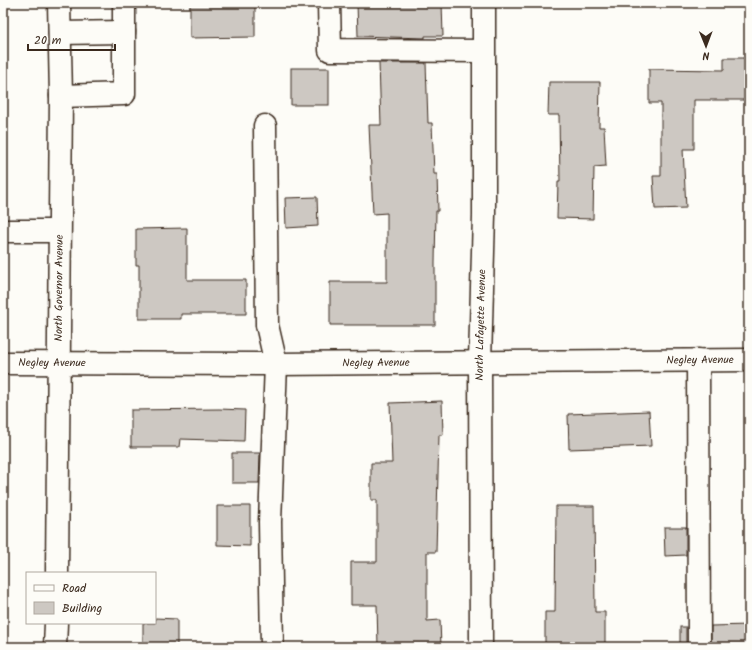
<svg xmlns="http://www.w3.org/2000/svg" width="752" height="650" font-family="Kalam,sans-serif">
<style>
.building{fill:#cdc8c2;stroke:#3b2a1e}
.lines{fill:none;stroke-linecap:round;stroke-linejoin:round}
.minor-casing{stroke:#3b2a1e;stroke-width:25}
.minor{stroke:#fdfcf7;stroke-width:22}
.labels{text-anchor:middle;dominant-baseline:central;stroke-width:3;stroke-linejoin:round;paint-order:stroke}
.street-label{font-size:11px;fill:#3b2a1e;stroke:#fdfcf7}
</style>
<rect width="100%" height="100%" fill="#fdfcf7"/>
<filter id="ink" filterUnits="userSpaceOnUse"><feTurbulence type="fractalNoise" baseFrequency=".025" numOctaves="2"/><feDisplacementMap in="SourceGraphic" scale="8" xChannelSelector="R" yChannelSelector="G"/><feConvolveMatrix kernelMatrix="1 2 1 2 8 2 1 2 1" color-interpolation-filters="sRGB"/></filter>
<g filter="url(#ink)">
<g class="building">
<path d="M 190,3 L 255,3 L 255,37 L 190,38 Z"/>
<path d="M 357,3 L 442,3 L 443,36 L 425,36 L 425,38 L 358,36 Z"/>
<path d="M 724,58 L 749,58 L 749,100 L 694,100 L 694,149 L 683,149 L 686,208 L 655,209 L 653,176 L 661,176 L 661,103 L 649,103 L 649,69 L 724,70 Z"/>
<path d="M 379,63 L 426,63 L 428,123 L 432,123 L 434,174 L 437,174 L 438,211 L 436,211 L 435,262 L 435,325 L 330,325 L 330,282 L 387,282 L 387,213 L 373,214 L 369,125 L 381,125 Z"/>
<rect x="291" y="68" width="38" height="37"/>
<path d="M 549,82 L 600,82 L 599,127 L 604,127 L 606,166 L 594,167 L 593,219 L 557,218 L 558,182 L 560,182 L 559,115 L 548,115 Z"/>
<path d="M 317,197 L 318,226 L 286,228 L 285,198 Z"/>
<path d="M 187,228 L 187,280 L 246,280 L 246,314 L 181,314 L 181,319 L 139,319 L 139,265 L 136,265 L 136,229 Z"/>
<path d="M 442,401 L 443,435 L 439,435 L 436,552 L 427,552 L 427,621 L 440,620 L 441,647 L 378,647 L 377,605 L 351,605 L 351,562 L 377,562 L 377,500 L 371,500 L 371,463 L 392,463 L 390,403 Z"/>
<path d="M 219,409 L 245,410 L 244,441 L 180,439 L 179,447 L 131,447 L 131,410 Z"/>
<path d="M 649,411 L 651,446 L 569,449 L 568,414 Z"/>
<path d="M 232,453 L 260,453 L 259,483 L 232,483 Z"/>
<path d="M 217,506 L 250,506 L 250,546 L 217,545 Z"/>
<path d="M 556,506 L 594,506 L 595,612 L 605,612 L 605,646 L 545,645 L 545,612 L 555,612 Z"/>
<path d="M 664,527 L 686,527 L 686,555 L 665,556 Z"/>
<path d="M 155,618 L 177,619 L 177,647 L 143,647 L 143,623 L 155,623 Z"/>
<path d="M 749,625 L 749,647 L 711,647 L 711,626 Z"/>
<rect x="680" y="627" width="6" height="20"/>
</g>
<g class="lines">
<defs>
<g id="minor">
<path d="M 329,3 L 330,50 L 483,51"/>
<path d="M 60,33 L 124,32"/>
<path d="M 61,96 L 124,94 L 124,3"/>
<path d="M 265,126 L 267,325 L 276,364 L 270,522 L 272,647"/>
<path d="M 3,231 L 59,231"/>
<path d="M 698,360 L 699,647"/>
<path id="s1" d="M 3,363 L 276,364 L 749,360"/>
<path id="s2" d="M 57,573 L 61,96 L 59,3"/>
<path d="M 55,647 L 56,623"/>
<path id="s3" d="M 481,647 L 480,361 L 484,215 L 484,3"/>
</g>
</defs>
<use href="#minor" class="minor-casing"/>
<use href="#minor" class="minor"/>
</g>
</g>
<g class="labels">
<g class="street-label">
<text stroke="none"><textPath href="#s2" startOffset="285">North Governor Avenue</textPath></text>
<text stroke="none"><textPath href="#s3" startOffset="322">North Lafayette Avenue</textPath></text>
<text stroke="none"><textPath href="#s1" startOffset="697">Negley Avenue</textPath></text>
<text stroke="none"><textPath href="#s1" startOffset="373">Negley Avenue</textPath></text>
<text stroke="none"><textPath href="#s1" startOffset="49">Negley Avenue</textPath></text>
</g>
</g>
<rect width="752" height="650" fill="none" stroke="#fdfcf7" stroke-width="16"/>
<rect x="8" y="8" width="736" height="634" fill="none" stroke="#3b2a1e" stroke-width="1.5" filter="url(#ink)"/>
<rect x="26" y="572" width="130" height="52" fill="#fdfcf7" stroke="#afa8a0"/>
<rect x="34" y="585" width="20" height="6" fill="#fdfcf7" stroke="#afa8a0"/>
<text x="62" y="592" font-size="12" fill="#3b2a1e">Road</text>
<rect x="34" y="602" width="20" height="12" fill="#cdc8c2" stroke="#afa8a0"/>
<text x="62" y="612" font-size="12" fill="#3b2a1e">Building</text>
<g transform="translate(706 46) rotate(179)" stroke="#fdfcf7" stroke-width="3" paint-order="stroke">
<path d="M0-3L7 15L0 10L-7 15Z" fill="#3b2a1e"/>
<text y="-6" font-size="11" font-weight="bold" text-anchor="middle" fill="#3b2a1e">N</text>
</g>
<path d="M28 44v6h87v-6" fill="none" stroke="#3b2a1e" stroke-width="2"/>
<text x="34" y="44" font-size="12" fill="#3b2a1e" stroke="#fdfcf7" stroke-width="3" paint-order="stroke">20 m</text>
</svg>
